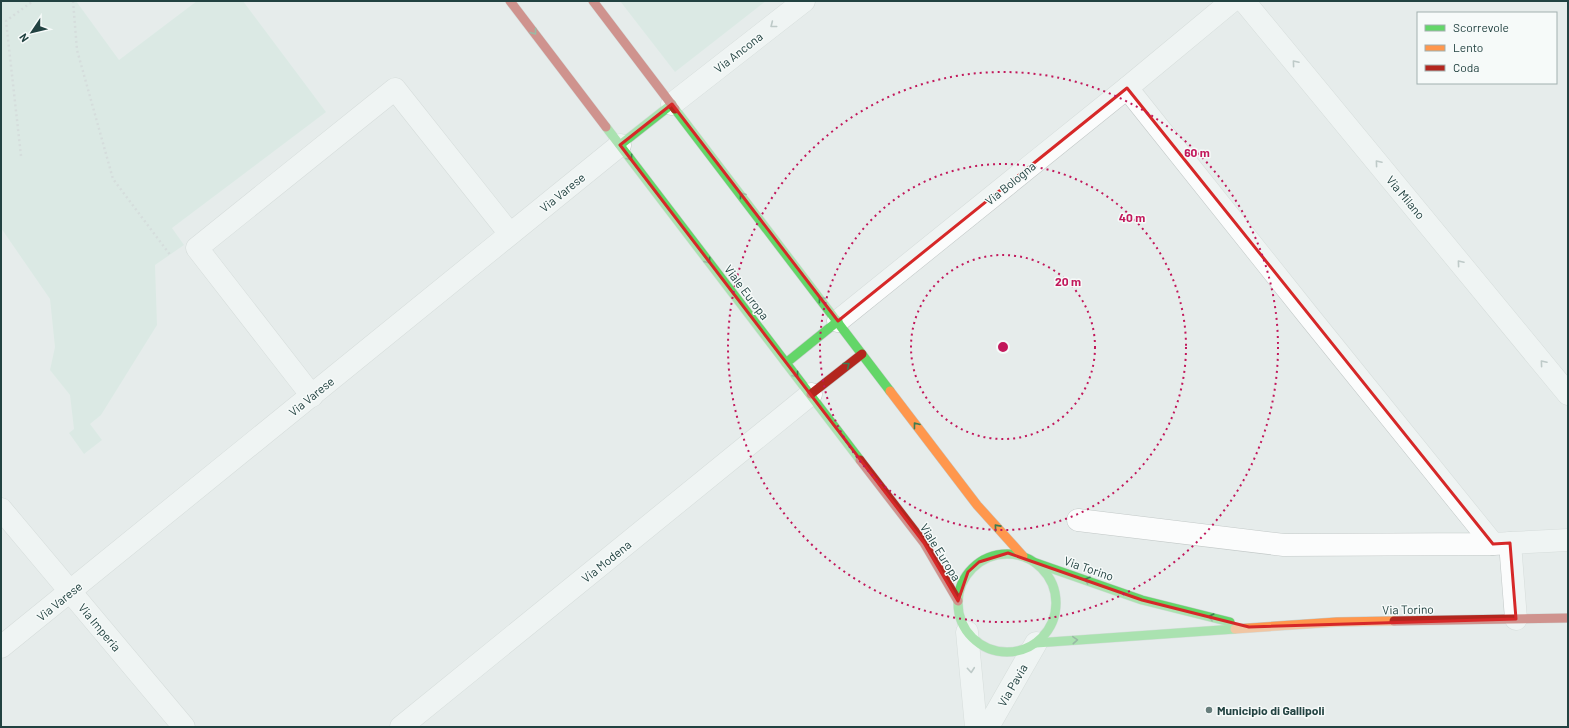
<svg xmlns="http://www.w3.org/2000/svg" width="1569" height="728" font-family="Barlow,sans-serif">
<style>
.green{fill:#cfe5dc}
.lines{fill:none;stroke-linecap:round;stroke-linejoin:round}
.street-casing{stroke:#c3c9c8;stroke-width:23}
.fast-casing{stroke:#c2cac9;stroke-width:10}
.slow-casing{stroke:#c2cac9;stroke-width:10}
.jam-casing{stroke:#c2cac9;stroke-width:10}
.path{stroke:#c2cbcb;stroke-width:2.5;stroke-dasharray:2 3;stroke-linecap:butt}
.street{stroke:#fbfcfc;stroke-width:22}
.fast{stroke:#63d668;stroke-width:9}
.slow{stroke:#ff974d;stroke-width:9}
.jam{stroke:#b3261e;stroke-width:9}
.oneway{stroke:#8e9f9e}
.oneway2{stroke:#3c7d51}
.marked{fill:none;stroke:#d62828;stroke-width:3;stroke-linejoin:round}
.ring{fill:none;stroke:#c2185b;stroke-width:2;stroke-dasharray:2 4}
.poi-dot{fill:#677e7c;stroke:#f6faf9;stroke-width:1.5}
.labels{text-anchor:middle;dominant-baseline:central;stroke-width:3;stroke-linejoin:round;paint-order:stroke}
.street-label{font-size:12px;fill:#224241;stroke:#f6faf9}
.poi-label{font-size:12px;font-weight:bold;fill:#224241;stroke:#f6faf9;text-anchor:start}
.centre{fill:#c2185b;stroke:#f6faf9;stroke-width:2}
.ring-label{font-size:12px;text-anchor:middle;font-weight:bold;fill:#c2185b;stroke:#f6faf9;stroke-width:3;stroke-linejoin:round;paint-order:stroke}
</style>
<rect width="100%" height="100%" fill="#e6eceb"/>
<g class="green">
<path d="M 1,1 L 76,1 L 119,60 L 197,1 L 243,1 L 326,112 L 172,228 L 184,245 L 155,265 L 157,325 L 101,415 L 90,424 L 102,440 L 84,454 L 69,433 L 74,429 L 70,395 L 50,370 L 55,347 L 50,299 L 1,228 Z"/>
<path d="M 620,1 L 766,1 L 675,72 Z"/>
</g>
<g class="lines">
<defs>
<g id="street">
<path d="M 1244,1 L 1568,394"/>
<path d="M 1127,88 L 1308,315 L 1493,544"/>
<path d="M 672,104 L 804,1"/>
<path d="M 838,321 L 1127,88 L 1232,1"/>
<path d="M 312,396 L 197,248 L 395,89 L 510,234"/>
<path d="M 1,509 L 184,727"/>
<path d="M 1078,520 L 1284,545 L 1493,544 L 1568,540"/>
<path d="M 1510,543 L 1516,619"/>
<path d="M 967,632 L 976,727"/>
<path d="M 1,647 L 620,145"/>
<path d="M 401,727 L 811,394"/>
<path d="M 988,727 L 1036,643"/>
</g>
<g id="fast">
<path d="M 675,109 L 890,391"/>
<path d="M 606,127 L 860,460"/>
<path d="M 620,145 L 672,104"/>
<path d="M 786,363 L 838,321"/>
<circle cx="1007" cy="603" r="49"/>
<path d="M 1036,563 L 1142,600 L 1230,622"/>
<path d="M 1036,643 L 1235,629"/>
</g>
<g id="slow">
<path d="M 890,391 L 977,505 L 1023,556"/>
<path d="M 1235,629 L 1337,622 L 1394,621"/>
</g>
<g id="jam">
<path d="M 510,1 L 606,127"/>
<path d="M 593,1 L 675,109"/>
<path d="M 811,394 L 862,354"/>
<path d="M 860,460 L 924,543 L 958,601"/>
<path d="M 1394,621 L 1568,618"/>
</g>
</defs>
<use href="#street" class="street-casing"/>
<use href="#fast" class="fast-casing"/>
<use href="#slow" class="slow-casing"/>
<use href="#jam" class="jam-casing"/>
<g class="path">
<path d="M 73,1 L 77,50 L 113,179 L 171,256"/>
<path d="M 21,156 L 6,21 L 33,1"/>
</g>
<use href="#street" class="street"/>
<use href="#fast" class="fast"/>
<use href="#slow" class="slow"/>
<use href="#jam" class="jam"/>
</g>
<defs><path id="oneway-chevron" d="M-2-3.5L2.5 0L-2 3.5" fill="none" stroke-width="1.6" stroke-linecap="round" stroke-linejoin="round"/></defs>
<g class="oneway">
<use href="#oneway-chevron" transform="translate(773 25) rotate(142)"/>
<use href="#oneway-chevron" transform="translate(1295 63) rotate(-130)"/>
<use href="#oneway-chevron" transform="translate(1378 163) rotate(-130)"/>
<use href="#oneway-chevron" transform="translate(1460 263) rotate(-130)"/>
<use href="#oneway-chevron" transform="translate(1543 363) rotate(-130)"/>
<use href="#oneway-chevron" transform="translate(971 670) rotate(85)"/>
</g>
<g class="oneway2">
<use href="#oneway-chevron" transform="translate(534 32) rotate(52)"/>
<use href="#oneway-chevron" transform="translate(630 158) rotate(53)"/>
<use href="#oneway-chevron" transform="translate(742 195) rotate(-127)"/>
<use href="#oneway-chevron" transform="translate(708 261) rotate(53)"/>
<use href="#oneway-chevron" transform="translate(821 299) rotate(-127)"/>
<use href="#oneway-chevron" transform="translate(847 365) rotate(-38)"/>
<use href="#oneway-chevron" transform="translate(796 375) rotate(52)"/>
<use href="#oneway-chevron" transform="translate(916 425) rotate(-128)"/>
<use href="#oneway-chevron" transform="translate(997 527) rotate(-132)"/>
<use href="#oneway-chevron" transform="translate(1087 580) rotate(-161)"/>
<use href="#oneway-chevron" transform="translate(1211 617) rotate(-166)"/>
<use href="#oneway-chevron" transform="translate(1075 640) rotate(-4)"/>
</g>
<path d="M0 0H1569V728H0ZM 1127,88 L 1493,544 L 1510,543 L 1516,619 L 1249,627 L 1142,600 L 1008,553 L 979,562 L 968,572 L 958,601 L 924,543 L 620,145 L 672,104 L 838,321 Z" fill="#e6eceb" fill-opacity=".55" fill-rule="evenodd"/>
<path class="marked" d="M 1127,88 L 1493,544 L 1510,543 L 1516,619 L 1249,627 L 1142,600 L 1008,553 L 979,562 L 968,572 L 958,601 L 924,543 L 620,145 L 672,104 L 838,321 Z"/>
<g class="ring">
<circle cx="1003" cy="347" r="92"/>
<circle cx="1003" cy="347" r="183"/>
<circle cx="1003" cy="347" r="275"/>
</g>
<circle class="poi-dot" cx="1209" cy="710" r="4"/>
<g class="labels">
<g class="street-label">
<text transform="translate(738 52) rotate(-38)">Via Ancona</text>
<text transform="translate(1010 183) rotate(-39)">Via Bologna</text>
<text transform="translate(562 192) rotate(-39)">Via Varese</text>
<text transform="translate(1406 197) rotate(50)">Via Milano</text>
<text transform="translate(747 292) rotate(53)">Viale Europa</text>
<text transform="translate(311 396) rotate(-39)">Via Varese</text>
<text transform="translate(941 552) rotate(58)">Viale Europa</text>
<text transform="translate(606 561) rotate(-39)">Via Modena</text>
<text transform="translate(1089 568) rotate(19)">Via Torino</text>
<text transform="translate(59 601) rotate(-39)">Via Varese</text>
<text transform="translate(1408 609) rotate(-1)">Via Torino</text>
<text transform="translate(100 627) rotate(50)">Via Imperia</text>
<text transform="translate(1012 685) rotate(-60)">Via Pavia</text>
</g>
<g class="poi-label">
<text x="1217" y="710">Municipio di Gallipoli</text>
</g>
</g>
<circle cx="1003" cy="347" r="6" class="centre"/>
<g class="ring-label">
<text x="1197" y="157">60 m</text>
<text x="1132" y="222">40 m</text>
<text x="1068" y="286">20 m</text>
</g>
<rect width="1569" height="728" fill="none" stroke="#224241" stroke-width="4"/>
<rect x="1417" y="12" width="140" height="72" fill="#f6faf9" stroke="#a1b0af"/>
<rect x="1425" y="25" width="20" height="6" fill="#63d668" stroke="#a1b0af"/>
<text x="1453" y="32" font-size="12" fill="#224241">Scorrevole</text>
<rect x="1425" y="45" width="20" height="6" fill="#ff974d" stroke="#a1b0af"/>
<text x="1453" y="52" font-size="12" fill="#224241">Lento</text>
<rect x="1425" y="65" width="20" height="6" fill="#b3261e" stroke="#a1b0af"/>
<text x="1453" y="72" font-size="12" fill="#224241">Coda</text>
<g transform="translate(32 32) rotate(235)" stroke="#f6faf9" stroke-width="3" paint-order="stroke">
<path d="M0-3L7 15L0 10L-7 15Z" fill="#224241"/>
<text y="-6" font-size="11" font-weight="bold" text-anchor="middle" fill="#224241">N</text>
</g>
</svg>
